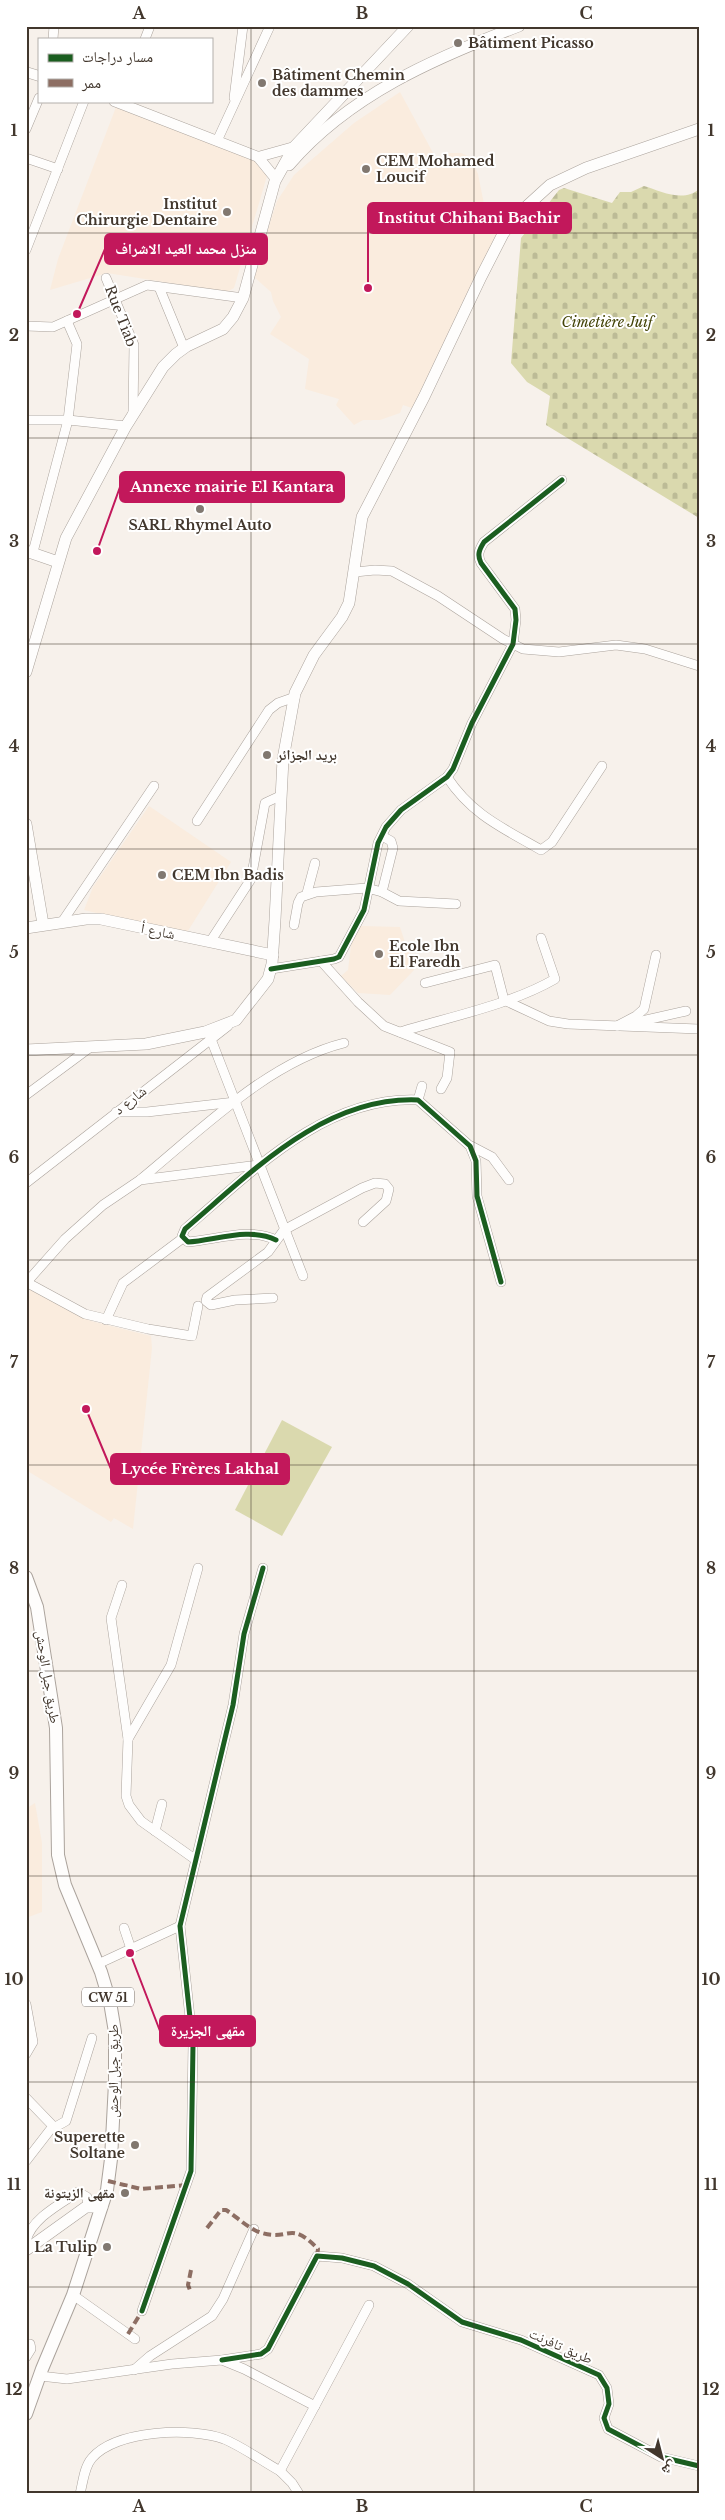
<svg xmlns="http://www.w3.org/2000/svg" width="725" height="2520" font-family="'Libre Baskerville','Noto Naskh Arabic',serif">
<style>
.built{fill:#faecde}
.cemetery{fill:url(#cemetery-stones)}
.park{fill:#dad9ae}
.lines{fill:none;stroke-linecap:round;stroke-linejoin:round}
.minor-casing{stroke:#aba39c;stroke-width:10}
.tertiary-casing{stroke:#aba39c;stroke-width:11}
.secondary-casing{stroke:#aba39c;stroke-width:12}
.primary-casing{stroke:#aba39c;stroke-width:14}
.minor{stroke:#fefdfc;stroke-width:9}
.tertiary{stroke:#fefdfc;stroke-width:10}
.secondary{stroke:#fefdfc;stroke-width:11}
.primary{stroke:#fefdfc;stroke-width:12}
.quiet{stroke:#8d6e63;stroke-width:4;stroke-dasharray:8 4;stroke-linecap:butt}
.cycleway-casing{stroke:#fff;stroke-width:8}
.cycleway{stroke:#1b5e20;stroke-width:5}
.grid{fill:none;stroke:#42372d;stroke-width:1;stroke-opacity:0.55}
.poi-dot{fill:#817870;stroke:#fff;stroke-width:2}
.labels{text-anchor:middle;dominant-baseline:central;stroke-width:4;stroke-linejoin:round;paint-order:stroke}
.shield{fill:#fff;stroke:#7b736c;stroke-width:1}
.shield-label{font-size:12px;font-weight:bold;fill:#42372d}
.poi-label{font-size:14px;font-weight:bold;fill:#42372d;stroke:#fff;text-anchor:start}
.street-label{font-size:14px;fill:#42372d;stroke:#fff}
.park-label{font-size:14px;font-style:italic;fill:#434407;stroke:#fff}
.leader{fill:none;stroke:#c2185b;stroke-width:2}
.callout-dot{fill:#c2185b;stroke:#fff;stroke-width:2}
.callout{fill:#c2185b;stroke:#c2185b;stroke-width:2}
.callout-label{font-size:15px;text-anchor:middle;font-weight:bold;fill:#fff}
.neatline{fill:none;stroke:#42372d;stroke-width:2}
.grid-label{font-size:16px;text-anchor:middle;font-weight:bold;fill:#42372d}
</style>
<defs>
<pattern id="cemetery-stones" width="16" height="16" patternUnits="userSpaceOnUse" patternTransform="scale(1.25)"><rect width="16" height="16" fill="#dad9ae"/><path d="M2 7V4a2 2 0 0 1 4 0v3zM10 15v-3a2 2 0 0 1 4 0v3z" fill="#bcbb96"/></pattern>
</defs>
<rect width="100%" height="100%" fill="#f7f1eb"/>
<g class="built">
<path d="M 400,92 L 438,162 L 448,153 L 461,153 L 470,157 L 478,174 L 484,204 L 482,233 L 498,231 L 412,408 L 403,405 L 400,413 L 380,420 L 363,420 L 354,425 L 336,405 L 339,399 L 305,389 L 309,359 L 270,334 L 281,317 L 273,301 L 271,292 L 253,276 L 277,201 L 294,175 L 354,123 Z"/>
<path d="M 116,107 L 258,162 L 267,176 L 234,288 L 227,292 L 107,273 L 50,290 L 58,259 Z"/>
<path d="M 149,806 L 231,862 L 186,934 L 84,910 L 93,887 Z"/>
<path d="M 361,926 L 400,927 L 414,970 L 390,995 L 358,993 L 341,976 L 348,970 L 352,938 Z"/>
<path d="M 30,1288 L 91,1321 L 151,1336 L 152,1348 L 133,1529 L 114,1518 L 111,1522 L 26,1470 L 26,1327 Z"/>
<path d="M 35,1803 L 42,1843 L 42,1912 L 26,1918 L 26,1809 Z"/>
</g>
<path class="cemetery" d="M 644,186 C 660,191 684,203 699,189 L 699,518 L 546,425 L 550,396 L 527,382 L 511,363 L 521,238 L 559,190 L 564,188 L 612,203 L 620,192 L 631,192 Z"/>
<path class="park" d="M 282,1420 L 332,1447 L 282,1536 L 235,1510 Z"/>
<g class="lines">
<defs>
<g id="minor">
<path d="M 53,39 L 54,26"/>
<path d="M 145,39 L 150,26"/>
<path d="M 234,98 L 243,26"/>
<path d="M 26,129 L 39,98"/>
<path d="M 217,141 L 270,26"/>
<path d="M 26,158 L 58,169"/>
<path d="M 26,250 L 84,101"/>
<path d="M 106,278 L 134,345 L 133,414"/>
<path d="M 159,287 L 184,348"/>
<path d="M 26,326 L 53,327 L 147,285 L 243,298"/>
<path d="M 26,420 L 68,420 L 126,426"/>
<path d="M 33,552 L 68,420 L 77,344 L 67,321"/>
<path d="M 355,572 L 375,570 L 392,571 L 438,596 L 503,639 L 523,649 L 559,652 L 616,645 L 645,649 L 699,666"/>
<path d="M 447,777 C 472,815 503,828 541,850 L 552,842 L 602,766"/>
<path d="M 197,821 L 269,710 L 278,703 L 295,697"/>
<path d="M 382,836 L 391,841 L 393,848 L 382,892"/>
<path d="M 307,893 L 315,863"/>
<path d="M 62,922 L 154,786"/>
<path d="M 294,925 L 298,903 L 301,897 L 316,892 L 367,888 L 382,892 L 399,901 L 456,904"/>
<path d="M 210,942 L 251,879 L 265,803 L 280,796"/>
<path d="M 321,961 L 358,1002 L 384,1026 L 450,1052 L 447,1078 L 441,1089"/>
<path d="M 271,969 L 334,959 L 339,957 L 364,910 L 378,843 L 386,827 L 401,810 L 447,777 L 453,769 L 472,723 L 513,644 L 516,620 L 515,609 L 481,563 C 477,555 479,550 484,542 L 562,480"/>
<path d="M 425,983 L 495,965 L 504,1000 L 549,1021 L 568,1024 L 699,1029"/>
<path d="M 628,1024 L 686,1011"/>
<path d="M 617,1026 L 636,1016 L 644,1009 L 656,955"/>
<path d="M 400,1032 C 449,1017 510,1005 555,979 L 541,938"/>
<path d="M 209,1034 L 303,1276"/>
<path d="M 26,1095 L 88,1049"/>
<path d="M 418,1100 L 422,1086"/>
<path d="M 116,1112 L 147,1112 L 235,1102"/>
<path d="M 471,1146 L 492,1157 L 509,1180"/>
<path d="M 141,1179 C 201,1130 268,1062 344,1043"/>
<path d="M 26,1183 L 228,1026"/>
<path d="M 276,1240 C 250,1227 216,1240 188,1242 L 182,1236 L 185,1229 C 251,1173 324,1096 418,1100 L 470,1146 L 476,1161 L 477,1196 L 501,1282"/>
<path d="M 26,1282 L 85,1314 L 148,1329 L 192,1336 L 198,1306"/>
<path d="M 26,1283 L 65,1239 L 103,1205 L 140,1180 L 258,1165"/>
<path d="M 273,1298 L 235,1300 L 211,1305 L 206,1301 L 207,1297 L 268,1252 L 284,1230 L 362,1188 L 375,1183 L 385,1184 L 389,1189 L 386,1201 L 363,1222"/>
<path d="M 106,1320 L 123,1283 L 183,1238"/>
<path d="M 122,1585 L 111,1618 L 128,1739 L 126,1796 L 129,1805 L 141,1821 L 196,1860"/>
<path d="M 128,1739 L 171,1665 L 198,1568"/>
<path d="M 155,1831 L 162,1804"/>
<path d="M 124,1928 L 131,1949"/>
<path d="M 98,1964 L 180,1926"/>
<path d="M 26,2004 L 33,2042 L 26,2054"/>
<path d="M 26,2098 L 54,2127"/>
<path d="M 26,2161 L 50,2130 L 66,2121 L 92,2038"/>
<path d="M 26,2241 C 31,2219 60,2204 78,2192 L 87,2197 L 88,2207"/>
<path d="M 73,2295 L 135,2339"/>
<path d="M 142,2311 L 191,2171 L 193,2045 L 180,1926 L 233,1705 L 244,1634 L 263,1568"/>
<path d="M 26,2357 L 31,2349 L 30,2344"/>
<path d="M 222,2360 L 261,2354 L 268,2349 L 317,2256 L 342,2258 L 374,2266 L 408,2284 L 462,2322 L 521,2340 L 599,2375 L 607,2388 L 609,2404 L 604,2418 L 608,2429 L 661,2457 L 699,2466"/>
<path d="M 134,2370 L 150,2356 L 212,2316 L 223,2299 L 254,2229"/>
<path d="M 40,2376 L 67,2379 L 172,2364 L 222,2360 L 244,2369 L 315,2406"/>
<path d="M 280,2471 L 292,2483 L 299,2494"/>
<path d="M 80,2494 C 83,2482 84,2467 92,2458 C 116,2430 191,2427 224,2439 C 243,2447 262,2461 280,2471 L 369,2305"/>
</g>
<g id="tertiary">
<path d="M 26,72 L 39,76"/>
<path d="M 114,101 L 258,157 L 276,179"/>
<path d="M 258,157 L 294,147"/>
</g>
<g id="secondary">
<path d="M 289,165 C 349,95 435,58 519,26"/>
<path d="M 26,551 L 58,562"/>
<path d="M 26,672 L 66,538 L 126,426 L 163,367 L 176,354 L 187,346 L 223,329 L 233,317 L 243,298 L 275,181 L 294,147 L 408,26"/>
<path d="M 26,824 L 43,924"/>
<path d="M 26,928 L 86,919 L 101,919 L 273,955"/>
<path d="M 26,1050 L 146,1044 L 205,1032 L 236,1020 L 268,979 L 272,964 L 275,920 L 283,759 L 295,693 L 314,655 L 342,617 L 349,603 L 362,517 L 424,397 L 481,277 L 503,234 L 516,216 L 550,185 L 586,168 L 699,129"/>
<path d="M 26,2250 L 86,2207 L 102,2207"/>
</g>
<path id="primary" d="M 26,1577 L 37,1607 L 56,1728 L 58,1855 L 65,1885 L 101,1972 L 110,2002 L 115,2032 L 115,2083 L 111,2159 L 107,2190 L 73,2295 L 42,2369 L 26,2414"/>
</defs>
<use href="#minor" class="minor-casing"/>
<use href="#tertiary" class="tertiary-casing"/>
<use href="#secondary" class="secondary-casing"/>
<use href="#primary" class="primary-casing"/>
<use href="#minor" class="minor"/>
<use href="#tertiary" class="tertiary"/>
<use href="#secondary" class="secondary"/>
<use href="#primary" class="primary"/>
<g class="quiet">
<path d="M 108,2181 L 141,2189 L 187,2185"/>
<path d="M 207,2228 L 221,2210 L 226,2210 C 237,2217 250,2230 262,2233 C 290,2241 290,2220 318,2249 L 317,2256"/>
<path d="M 191,2270 L 188,2285 L 191,2293"/>
<path d="M 128,2334 L 142,2311"/>
</g>
<defs>
<g id="cycleway">
<path d="M 271,969 L 334,959 L 339,957 L 364,910 L 378,843 L 386,827 L 401,810 L 447,777 L 453,769 L 472,723 L 513,644 L 516,620 L 515,609 L 481,563 C 477,555 479,550 484,542 L 562,480"/>
<path d="M 276,1240 C 250,1227 216,1240 188,1242 L 182,1236 L 185,1229 C 251,1173 324,1096 418,1100 L 470,1146 L 476,1161 L 477,1196 L 501,1282"/>
<path d="M 142,2311 L 191,2171 L 193,2045 L 180,1926 L 233,1705 L 244,1634 L 263,1568"/>
<path d="M 222,2360 L 261,2354 L 268,2349 L 317,2256 L 342,2258 L 374,2266 L 408,2284 L 462,2322 L 521,2340 L 599,2375 L 607,2388 L 609,2404 L 604,2418 L 608,2429 L 661,2457 L 699,2466"/>
</g>
</defs>
<use href="#cycleway" class="cycleway-casing"/>
<use href="#cycleway" class="cycleway"/>
</g>
<path class="grid" d="M 251,26 L 251,2494M 474,26 L 474,2494M 26,233 L 699,233M 26,438 L 699,438M 26,644 L 699,644M 26,849 L 699,849M 26,1055 L 699,1055M 26,1260 L 699,1260M 26,1465 L 699,1465M 26,1671 L 699,1671M 26,1876 L 699,1876M 26,2082 L 699,2082M 26,2287 L 699,2287"/>
<g class="poi-dot">
<circle cx="458" cy="43" r="5"/>
<circle cx="262" cy="83" r="5"/>
<circle cx="366" cy="169" r="5"/>
<circle cx="227" cy="212" r="5"/>
<circle cx="200" cy="509" r="5"/>
<circle cx="267" cy="755" r="5"/>
<circle cx="162" cy="875" r="5"/>
<circle cx="379" cy="954" r="5"/>
<circle cx="135" cy="2145" r="5"/>
<circle cx="125" cy="2193" r="5"/>
<circle cx="107" cy="2247" r="5"/>
</g>
<g class="labels">
<rect class="shield" x="82" y="1987.5" width="52" height="19" rx="4"/>
<g class="shield-label">
<text x="108" y="1997">CW 51</text>
</g>
<g class="poi-label">
<text x="468" y="43">Bâtiment Picasso</text>
<text x="272" y="75">Bâtiment Chemin<tspan x="272" dy="16">des dammes</tspan></text>
<text x="376" y="161">CEM Mohamed<tspan x="376" dy="16">Loucif</tspan></text>
<text x="217" y="204" text-anchor="end">Institut<tspan x="217" dy="16">Chirurgie Dentaire</tspan></text>
<text x="200" y="525" text-anchor="middle">SARL Rhymel Auto</text>
<text x="277" y="755">بريد الجزائر</text>
<text x="172" y="875">CEM Ibn Badis</text>
<text x="389" y="946">Ecole Ibn<tspan x="389" dy="16">El Faredh</tspan></text>
<text x="125" y="2137" text-anchor="end">Superette<tspan x="125" dy="16">Soltane</tspan></text>
<text x="115" y="2193" text-anchor="end">مقهى الزيتونة</text>
<text x="97" y="2247" text-anchor="end">La Tulip</text>
</g>
<g class="street-label">
<text transform="translate(121 316) rotate(69)">Rue Tiab</text>
<text transform="translate(158 931) rotate(11)">شارع أ</text>
<text transform="translate(130 1100) rotate(-38)">شارع د</text>
<text transform="translate(48 1677) rotate(81)">طريق جبل الوحش</text>
<text transform="translate(113 2071) rotate(-90)">طريق جبل الوحش</text>
<text transform="translate(561 2346) rotate(24)">طريق تافرنت</text>
</g>
<g class="park-label">
<text x="607" y="322">Cimetière Juif</text>
</g>
</g>
<path class="leader" d="M368 288L368 218M77 314L105 249M97 551L120 487M86 1409L111 1469M130 1953L160 2031"/>
<g class="callout-dot">
<circle cx="368" cy="288" r="5"/>
<circle cx="77" cy="314" r="5"/>
<circle cx="97" cy="551" r="5"/>
<circle cx="86" cy="1409" r="5"/>
<circle cx="130" cy="1953" r="5"/>
</g>
<g class="callout">
<rect x="368" y="203" width="203" height="30" rx="5"/>
<rect x="105" y="234" width="162" height="30" rx="5"/>
<rect x="120" y="472" width="224" height="30" rx="5"/>
<rect x="111" y="1454" width="178" height="30" rx="5"/>
<rect x="160" y="2016" width="95" height="30" rx="5"/>
</g>
<g class="callout-label">
<text x="469" y="223">Institut Chihani Bachir</text>
<text x="186" y="254">منزل محمد العيد الاشراف</text>
<text x="232" y="492">Annexe mairie El Kantara</text>
<text x="200" y="1474">Lycée Frères Lakhal</text>
<text x="208" y="2036">مقهى الجزيرة</text>
</g>
<rect width="725" height="2520" fill="none" stroke="#ffffff" stroke-width="55"/>
<rect x="38" y="38" width="175" height="65" fill="#ffffff" stroke="#b3afab"/>
<rect x="48" y="54" width="25" height="8" fill="#1b5e20" stroke="#b3afab"/>
<text x="82" y="62" font-size="15" fill="#42372d">مسار دراجات</text>
<rect x="48" y="79" width="25" height="8" fill="#8d6e63" stroke="#b3afab"/>
<text x="82" y="88" font-size="15" fill="#42372d">ممر</text>
<g transform="translate(662 2458) rotate(144)" stroke="#ffffff" stroke-width="4" paint-order="stroke">
<path d="M0-4L9 19L0 12L-9 19Z" fill="#42372d"/>
<text y="-8" font-size="14" font-weight="bold" text-anchor="middle" fill="#42372d">ش</text>
</g>
<rect x="28" y="28" width="670" height="2464" class="neatline"/>
<g class="grid-label">
<text x="139" y="19">A</text>
<text x="362" y="19">B</text>
<text x="586" y="19">C</text>
<text x="14" y="136">1</text>
<text x="711" y="136">1</text>
<text x="14" y="341">2</text>
<text x="711" y="341">2</text>
<text x="14" y="547">3</text>
<text x="711" y="547">3</text>
<text x="14" y="752">4</text>
<text x="711" y="752">4</text>
<text x="14" y="958">5</text>
<text x="711" y="958">5</text>
<text x="14" y="1163">6</text>
<text x="711" y="1163">6</text>
<text x="14" y="1368">7</text>
<text x="711" y="1368">7</text>
<text x="14" y="1574">8</text>
<text x="711" y="1574">8</text>
<text x="14" y="1779">9</text>
<text x="711" y="1779">9</text>
<text x="14" y="1985">10</text>
<text x="711" y="1985">10</text>
<text x="14" y="2190">11</text>
<text x="711" y="2190">11</text>
<text x="14" y="2395">12</text>
<text x="711" y="2395">12</text>
<text x="139" y="2512">A</text>
<text x="362" y="2512">B</text>
<text x="586" y="2512">C</text>
</g>
</svg>
